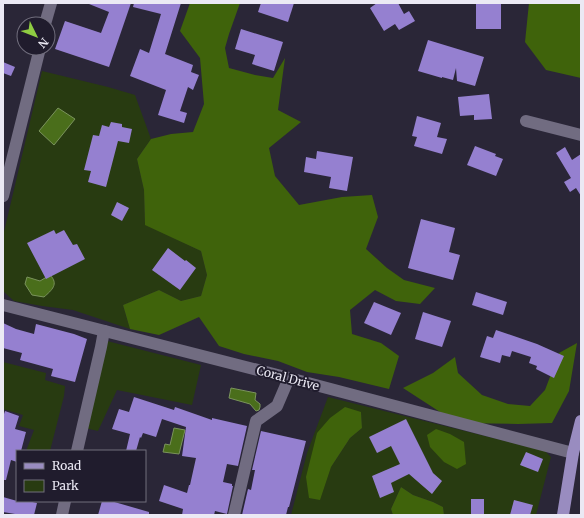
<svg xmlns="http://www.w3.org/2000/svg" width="584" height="518" font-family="Merriweather,serif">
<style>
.green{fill:#283b11;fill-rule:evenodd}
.forest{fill:#3f630b}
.water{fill:#4a6e1b;stroke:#7a935c}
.building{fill:#9580d0}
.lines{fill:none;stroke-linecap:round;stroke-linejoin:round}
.minor{stroke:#716c81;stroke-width:12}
.major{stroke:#998cc0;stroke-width:12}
.labels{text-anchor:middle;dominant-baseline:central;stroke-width:4;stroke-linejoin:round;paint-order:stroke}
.street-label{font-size:12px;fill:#ebe9f4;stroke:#201c2d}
</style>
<rect width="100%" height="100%" fill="#2a2637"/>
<g class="green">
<path d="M 42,71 L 108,87 L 135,95 L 151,139 L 137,159 L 144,190 L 145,224 L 201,251 L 207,275 L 201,296 L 181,301 L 159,290 L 123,305 L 130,329 L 73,310 L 42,306 L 14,301 L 3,291 L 3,236 Z"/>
<path d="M 107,341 L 201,365 L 192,405 L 117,390 L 98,431 L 85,428 Z"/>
<path d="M 3,362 L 46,373 L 45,380 L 65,386 L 64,396 L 50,451 L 26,451 L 34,430 L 19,426 L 23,415 L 3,409 Z"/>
<path d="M 328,397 L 545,451 L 551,457 L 536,515 L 444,515 L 443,507 L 433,502 L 413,495 L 401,487 L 391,509 L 393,515 L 291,515 L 307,453 ZM 361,412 L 362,428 L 350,438 L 331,467 Z"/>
</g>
<g class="forest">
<path d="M 190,3 L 240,3 L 229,34 L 225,48 L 229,68 L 255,75 L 273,78 L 285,58 L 278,110 L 301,122 L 269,148 L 275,176 L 299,205 L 342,197 L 372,195 L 378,217 L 366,249 L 387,268 L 404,280 L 435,288 L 420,304 L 396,301 L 375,290 L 350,310 L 352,334 L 381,343 L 399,356 L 389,389 L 339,377 L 307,372 L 278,361 L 244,354 L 219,346 L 199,317 L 159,335 L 130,329 L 123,305 L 159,290 L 181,301 L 201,296 L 207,275 L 201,251 L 145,225 L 144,190 L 137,159 L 151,139 L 171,134 L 193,132 L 204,104 L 200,58 L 180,31 Z"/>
<path d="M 529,3 L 581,3 L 581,78 L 546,70 L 525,42 Z"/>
<path d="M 577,343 L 569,391 L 552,423 L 518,424 L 457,423 L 403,388 L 433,373 L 455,357 L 458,373 L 482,395 L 508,404 L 530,406 L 545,390 L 559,353 Z"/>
<path d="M 345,407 L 361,412 L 362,428 L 350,438 L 331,467 L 320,500 L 309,498 L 306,477 L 317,433 L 330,418 Z"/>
<path d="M 436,429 L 450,434 L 464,442 L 466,464 L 457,469 L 444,462 L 430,447 L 427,435 Z"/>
<path d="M 401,487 L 413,495 L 433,502 L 443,507 L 444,515 L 393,515 L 391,509 Z"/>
</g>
<g class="water">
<path d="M 58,108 L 75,119 L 54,145 L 39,131 Z"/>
<path d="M 50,275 C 59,284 52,290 44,297 L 32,295 L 25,284 L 27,277 L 40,281 Z"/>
<path d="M 231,388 L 256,393 L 255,400 L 260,404 L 260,407 L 259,410 L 256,411 L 250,404 L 229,398 Z"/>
<path d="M 174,428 L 185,430 L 179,454 L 163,452 L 165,444 L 170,445 Z"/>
</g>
<g class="building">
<path d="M 89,3 L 131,3 L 109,67 L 55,49 L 65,21 L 101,33 L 109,12 L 89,4 Z"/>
<path d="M 134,3 L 181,3 L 165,54 L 193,65 L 191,72 L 199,75 L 193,90 L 188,87 L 180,111 L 187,113 L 184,123 L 158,115 L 166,90 L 130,76 L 140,49 L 149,53 L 161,14 L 133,7 Z"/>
<path d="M 261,3 L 294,3 L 288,22 L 258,12 Z"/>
<path d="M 377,3 L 398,3 L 404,14 L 409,11 L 415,21 L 399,30 L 395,24 L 384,31 L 370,8 Z"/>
<rect x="476" y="3" width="25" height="26"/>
<path d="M 241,29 L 283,42 L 274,71 L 252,64 L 255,55 L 235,49 Z"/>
<path d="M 428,40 L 484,57 L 475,86 L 457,81 L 456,68 L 453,80 L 442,77 L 442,78 L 418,71 Z"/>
<path d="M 3,62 L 15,67 L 11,76 L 3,73 Z"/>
<path d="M 489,94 L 492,119 L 474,120 L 474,115 L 460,116 L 458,97 Z"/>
<path d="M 417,116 L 441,123 L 437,137 L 447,139 L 442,154 L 414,146 L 417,137 L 412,136 Z"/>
<path d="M 111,122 L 122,124 L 122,127 L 132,129 L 129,143 L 118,141 L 106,187 L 88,182 L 91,171 L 84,170 L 93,135 L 99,136 L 102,125 L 109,127 Z"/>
<path d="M 475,146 L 496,154 L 495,156 L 503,159 L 496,176 L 467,165 Z"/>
<path d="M 565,147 L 572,160 L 581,154 L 581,196 L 576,188 L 570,192 L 564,182 L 571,178 L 556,153 Z"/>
<path d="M 317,151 L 353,157 L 347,191 L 329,188 L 331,177 L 304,172 L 306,157 L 316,159 Z"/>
<path d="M 117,202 L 129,208 L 122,221 L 111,215 Z"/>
<path d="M 421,219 L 455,228 L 449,252 L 460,255 L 453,280 L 408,268 Z"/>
<path d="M 54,230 L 56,234 L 64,230 L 73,245 L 77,244 L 85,259 L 46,279 L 27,243 Z"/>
<path d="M 168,248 L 185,261 L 186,260 L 196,268 L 180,290 L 152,270 Z"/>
<path d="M 476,292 L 507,302 L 503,315 L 472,305 Z"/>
<path d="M 374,302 L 401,313 L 391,335 L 364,323 Z"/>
<path d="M 423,312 L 451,321 L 442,347 L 415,339 Z"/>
<path d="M 3,323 L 16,329 L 34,334 L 36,324 L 74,334 L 87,339 L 75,382 L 51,376 L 53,369 L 20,360 L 22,353 L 3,348 Z"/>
<path d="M 496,330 L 537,344 L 564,356 L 554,378 L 536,369 L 537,366 L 529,363 L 531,357 L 512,351 L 510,357 L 502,355 L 500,363 L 480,357 L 487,336 L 493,338 Z"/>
<path d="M 134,397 L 174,410 L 175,407 L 212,420 L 212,418 L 247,426 L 238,466 L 227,464 L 223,482 L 232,484 L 232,486 L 233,486 L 227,514 L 215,511 L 214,515 L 182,515 L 183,509 L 159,501 L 164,485 L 187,493 L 189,485 L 190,485 L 196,458 L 182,456 L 186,427 L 162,419 L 156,437 L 143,433 L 141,438 L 140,437 L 136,451 L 126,451 L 130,434 L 112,429 L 119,409 L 129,412 Z"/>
<path d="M 5,411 L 19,416 L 15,429 L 26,432 L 21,451 L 17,451 L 17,462 L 11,460 L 6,480 L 3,480 L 3,417 Z"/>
<path d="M 406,419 L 433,473 L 442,481 L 432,494 L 409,474 L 391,483 L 394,492 L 380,498 L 372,476 L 400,464 L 391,446 L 377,453 L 369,437 Z"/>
<path d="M 261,431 L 306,441 L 289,507 L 288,507 L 286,515 L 242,515 L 248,489 L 251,490 L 255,470 L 252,470 Z"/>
<path d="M 526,452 L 543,459 L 538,472 L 520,465 Z"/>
<path d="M 3,497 L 17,501 L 28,501 L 37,503 L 34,515 L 21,515 L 3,512 Z"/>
<rect x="471" y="499" width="13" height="16"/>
<path d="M 514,500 L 533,505 L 530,515 L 510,515 Z"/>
<path d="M 102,501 L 111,501 L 149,512 L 149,515 L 98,515 Z"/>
</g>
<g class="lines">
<g class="minor">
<path d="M 45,24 L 51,3"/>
<path d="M 526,121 L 581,135"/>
<path d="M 3,196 L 40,48"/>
<path d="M 3,305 L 289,378 L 573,453"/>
<path d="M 77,451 L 101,347 L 104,331"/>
<path d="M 62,515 L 65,501"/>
<path d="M 234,515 L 256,421 L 277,406 L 289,378"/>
</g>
<path class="major" d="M 563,515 L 573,453 L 581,421"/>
</g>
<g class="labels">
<g class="street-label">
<text transform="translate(288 378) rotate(15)">Coral Drive</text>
</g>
</g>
<rect width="584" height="518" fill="none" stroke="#ebe9f4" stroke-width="8"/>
<rect x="16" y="450" width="130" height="52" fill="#201c2d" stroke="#716e7d"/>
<rect x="24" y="463" width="20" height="6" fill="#998cc0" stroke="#716e7d"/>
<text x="52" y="470" font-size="12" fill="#ebe9f4">Road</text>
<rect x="24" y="480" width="20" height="12" fill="#283b11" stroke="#716e7d"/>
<text x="52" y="490" font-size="12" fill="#ebe9f4">Park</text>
<g transform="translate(36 36) rotate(133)"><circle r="19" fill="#201c2d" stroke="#716e7d"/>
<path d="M0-3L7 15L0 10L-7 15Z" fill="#8fcd42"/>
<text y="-6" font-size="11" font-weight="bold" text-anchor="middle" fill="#ebe9f4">N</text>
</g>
</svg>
